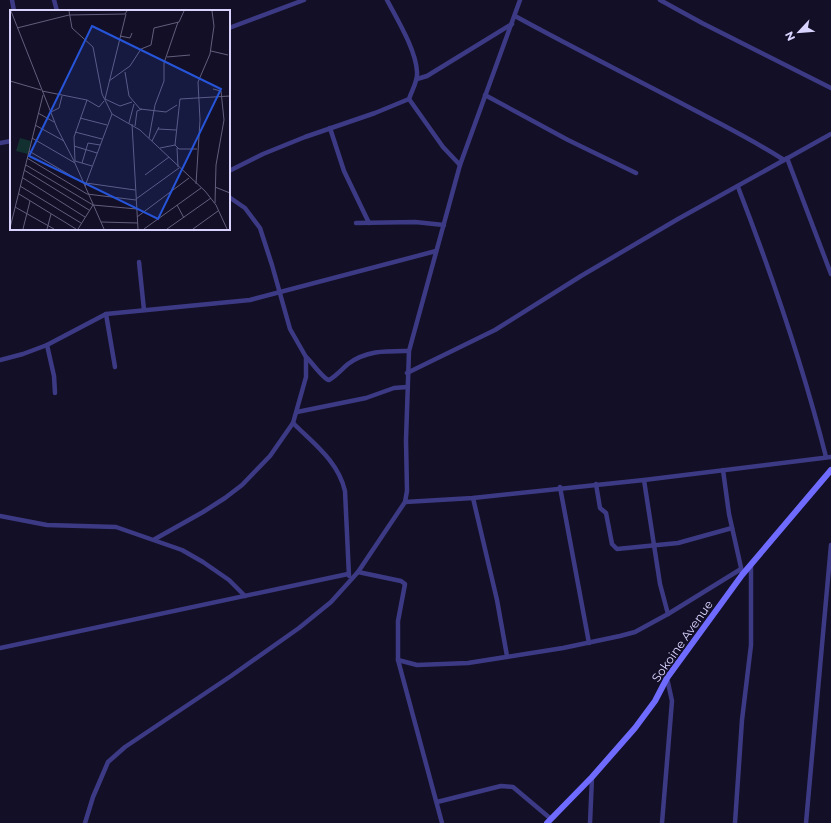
<svg xmlns="http://www.w3.org/2000/svg" width="831" height="823" font-family="Montserrat,sans-serif">
<style>
.lines{fill:none;stroke-linecap:round;stroke-linejoin:round}
.street{stroke:#3d3a85;stroke-width:4.5}
.secondary{stroke:#6f6bff;stroke-width:6}
.labels{text-anchor:middle;dominant-baseline:central;stroke-width:3.5;stroke-linejoin:round;paint-order:stroke}
.street-label{font-size:12px;fill:#d9d4ff;stroke:#130f26}
.inset-road{fill:none;stroke:#625e7d;stroke-width:1}
.view{fill:#2655da;fill-opacity:0.15;stroke:#2655da;stroke-width:2}
.inset-edge{fill:none;stroke:#d9d4ff;stroke-width:2}
</style>
<rect width="100%" height="100%" fill="#130f26"/>
<g class="lines">
<g class="street">
<path d="M 12,0 L 14,11"/>
<path d="M 54,0 L 57,11"/>
<path d="M 660,0 L 702,23 L 831,88"/>
<path d="M 515,16 C 577,50 640,81 702,114 C 730,129 758,143 784,160"/>
<path d="M 229,28 L 304,0"/>
<path d="M 417,79 L 427,76 L 512,24"/>
<path d="M 485,95 L 568,140 L 636,173"/>
<path d="M 409,99 L 443,147 L 460,165"/>
<path d="M 330,128 L 344,171 L 369,223"/>
<path d="M 0,143 L 11,141"/>
<path d="M 787,158 L 831,274"/>
<path d="M 229,171 L 263,154 L 305,137 L 375,113 L 409,99 C 412,90 418,81 417,72 C 416,50 397,19 387,0"/>
<path d="M 738,187 C 772,275 803,366 826,457"/>
<path d="M 356,223 L 415,222 L 444,225"/>
<path d="M 139,262 L 144,310"/>
<path d="M 106,314 L 115,367"/>
<path d="M 47,345 L 54,376 L 55,393"/>
<path d="M 306,357 C 312,362 323,379 329,380 C 336,376 342,369 348,364 C 367,350 387,351 409,351"/>
<path d="M 0,360 L 23,354 L 47,345 L 106,314 L 250,300 L 436,251"/>
<path d="M 407,373 L 495,330 L 581,276 L 678,219 L 831,134"/>
<path d="M 297,412 L 366,398 L 394,388 L 407,387"/>
<path d="M 293,423 C 314,444 338,461 345,491 L 349,576"/>
<path d="M 723,470 L 729,514 L 742,572"/>
<path d="M 644,480 L 660,584 L 668,614"/>
<path d="M 596,484 L 600,508 L 606,513 L 612,544 L 617,549 L 678,543 L 732,528"/>
<path d="M 560,487 L 589,643"/>
<path d="M 473,498 L 497,600 L 507,656"/>
<path d="M 405,502 L 473,498 L 644,480 L 831,457"/>
<path d="M 0,516 L 47,525 L 116,527 L 182,550 L 203,562 L 229,580 L 245,596"/>
<path d="M 155,539 L 203,512 L 225,498 L 242,485 L 270,456 L 293,423 L 306,377 L 306,357 L 290,329 L 272,265 L 260,228 L 245,208 L 229,197"/>
<path d="M 358,572 L 401,581 L 405,584 L 398,621 L 398,660 L 442,823"/>
<path d="M 0,648 L 348,574"/>
<path d="M 398,660 L 417,665 L 468,663 L 563,648 L 620,636 L 635,632 L 668,614 L 741,569"/>
<path d="M 437,802 L 501,786 L 513,787 L 551,819"/>
<path d="M 85,823 L 93,797 L 108,762 L 125,747 L 231,676 L 299,628 L 331,602 L 358,572 L 405,502 L 407,491 L 406,440 L 409,351 L 460,165 L 520,0"/>
<path d="M 590,823 L 592,777"/>
<path d="M 662,823 L 672,701 L 667,678"/>
<path d="M 735,823 L 742,720 L 751,645 L 751,565"/>
<path d="M 806,823 L 831,545"/>
</g>
<path class="secondary" d="M 547,823 L 592,777 L 635,728 L 655,701 L 667,678 L 742,575 L 831,470"/>
</g>
<g class="labels">
<g class="street-label">
<text transform="translate(682 641) rotate(-55)">Sokoine Avenue</text>
</g>
</g>
<g transform="translate(10 10)">
<rect width="220" height="220" fill="#130f26"/>
<path d="M 10,128 L 21,131 L 18,144 L 6,141 Z" fill="#12302f"/>
<path class="inset-road" d="M 1,1 L 47,118 L 64,151 L 94,219M 59,1 L 62,18 L 83,37 L 92,84 L 102,104 L 130,120 L 195,181 L 206,195 L 217,219M 7,18 L 59,5 L 115,4 L 117,1M 110,26 L 120,28 L 122,23M 201,41 L 218,45M 157,47 L 180,45M 115,62 L 119,86 L 130,99 L 156,102 L 167,95M 0,71 L 31,80M 99,71 L 120,56 L 131,39 L 141,35 L 144,18 L 169,12 L 174,1M 203,79 L 211,81 L 214,110 L 206,155 L 205,193M 32,81 L 77,90 L 89,97 L 94,91M 95,89 L 116,4M 95,89 L 110,96 L 122,92M 41,102 L 49,98 L 52,86M 28,103 L 44,112M 70,108 L 97,115M 119,113 L 124,94M 122,114 L 128,219M 25,115 L 54,131M 125,116 L 127,101 L 132,99M 148,119 L 166,120M 65,122 L 92,129M 22,128 L 65,153M 139,128 L 145,95 L 154,71 L 154,53 L 168,12M 142,131 L 149,117M 64,136 L 87,143M 150,138 L 165,135M 167,138 L 168,157M 187,139 L 169,139 L 165,135 L 170,89 L 220,86M 19,141 L 75,174M 17,148 L 77,184 L 126,190M 65,151 L 64,127 L 77,90M 65,151 L 82,156M 72,153 L 78,133 L 90,135M 16,155 L 83,195 L 127,199M 14,160 L 79,200M 135,165 L 159,147M 13,168 L 75,207M 76,173 L 125,180M 186,174 L 190,110 L 188,72 L 200,44 L 204,16 L 202,1M 10,176 L 71,213M 75,176 L 102,104M 205,177 L 220,183M 9,184 L 66,219M 126,189 L 169,158M 167,195 L 174,208M 5,197 L 44,219M 127,207 L 179,168M 91,212 L 128,213M 0,218 L 33,85M 13,219 L 20,191M 37,219 L 41,204M 68,219 L 83,195M 134,219 L 191,178M 157,219 L 201,188M 183,219 L 208,201"/>
<path class="view" d="M 82,16 L 211,79 L 148,209 L 19,146 Z"/>
<rect width="220" height="220" class="inset-edge"/>
</g>
<g transform="translate(799 32) rotate(244)" stroke="#130f26" stroke-width="3" paint-order="stroke">
<path d="M0-3L7 15L0 10L-7 15Z" fill="#d9d4ff"/>
<text y="-6" font-size="11" font-weight="bold" text-anchor="middle" fill="#d9d4ff">N</text>
</g>
</svg>
